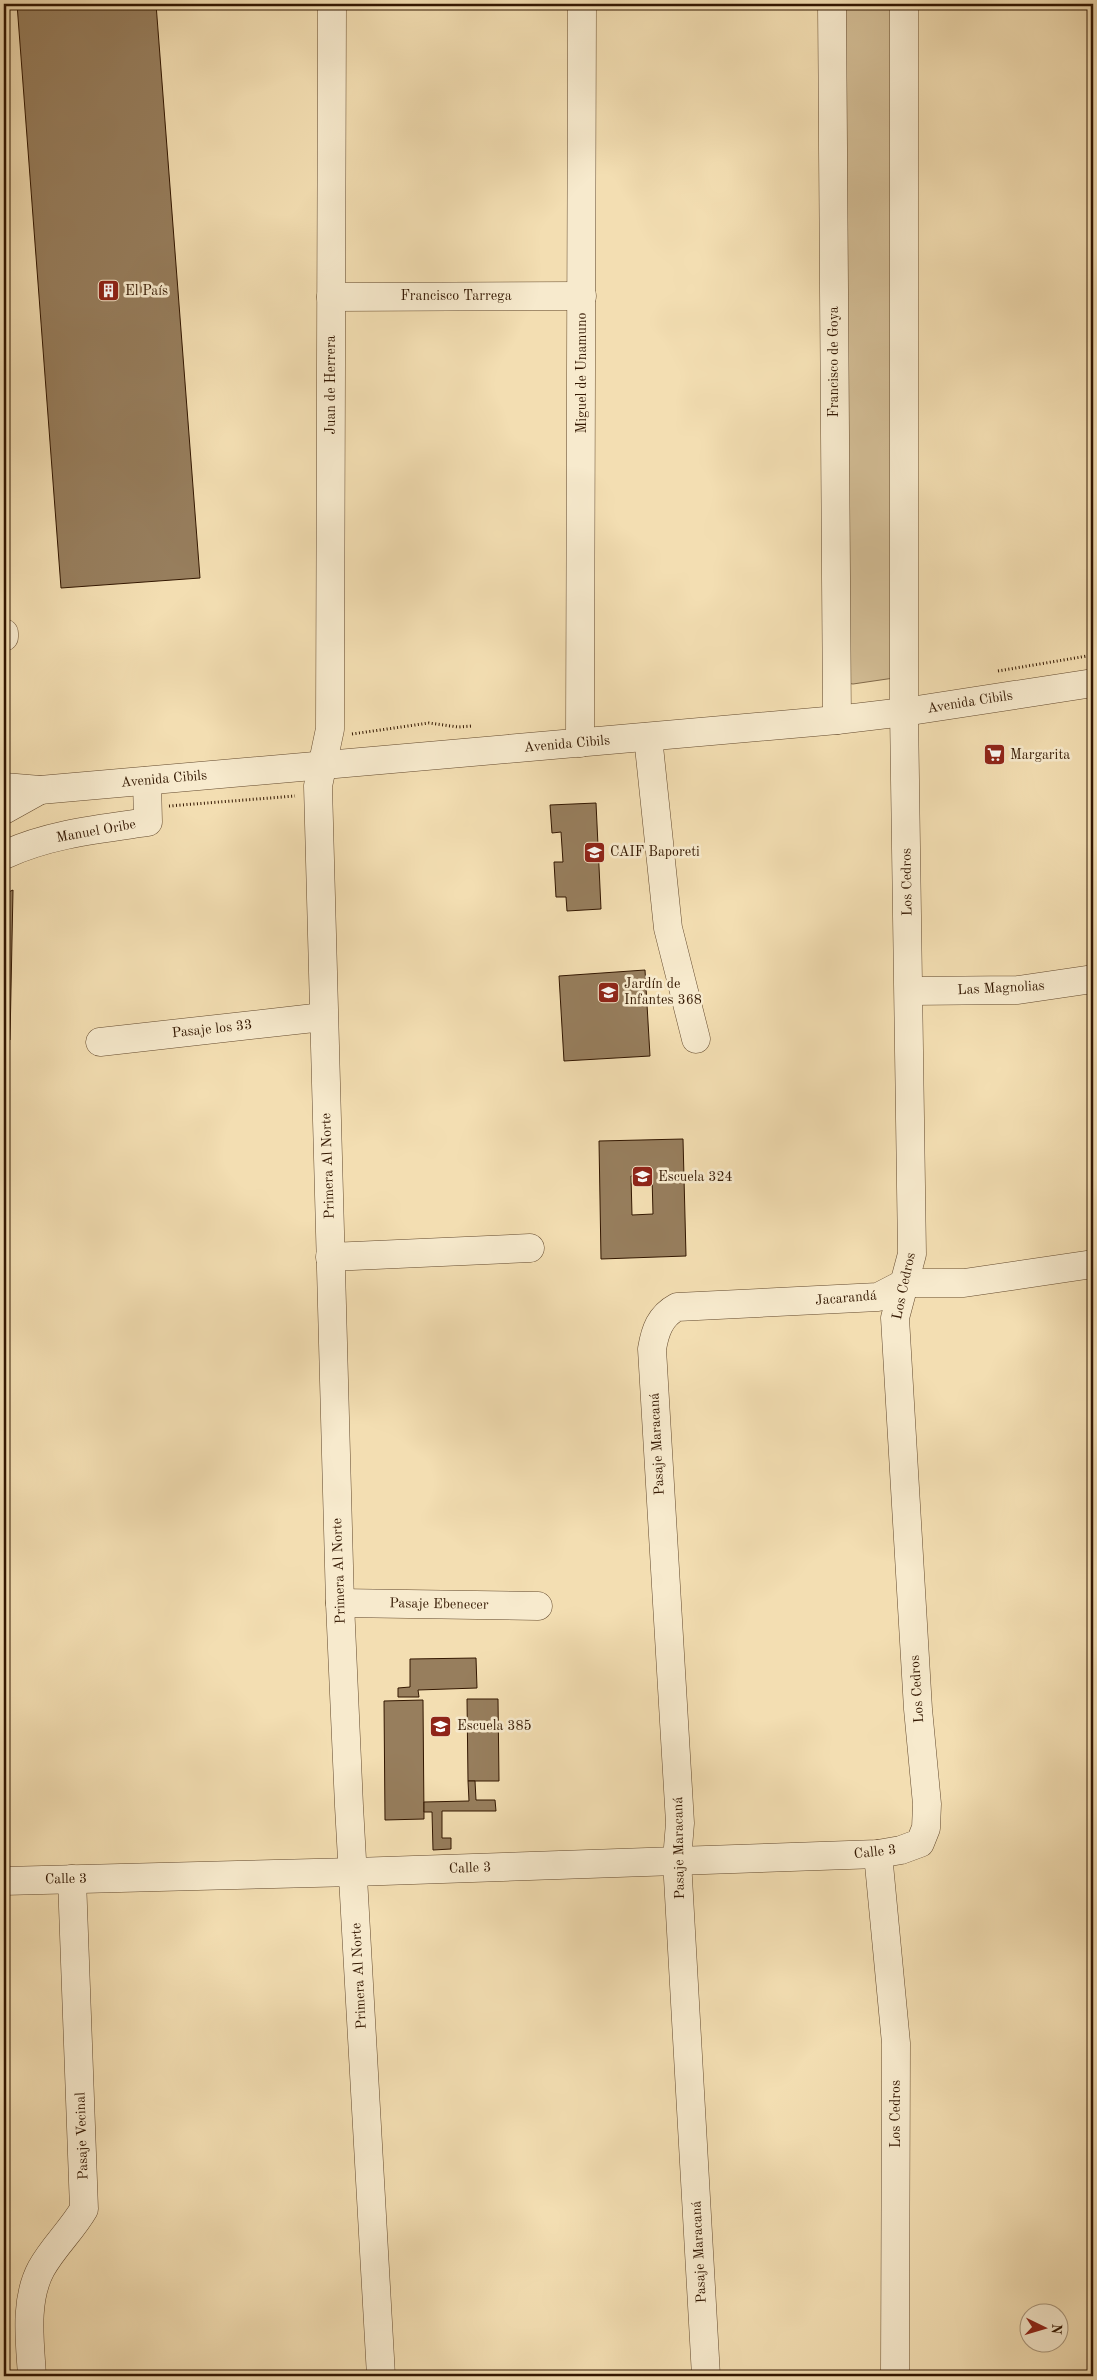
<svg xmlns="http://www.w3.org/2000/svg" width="1097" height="2380" font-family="'Old Standard TT',serif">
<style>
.green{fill:#d2bc94;stroke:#826a4a}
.building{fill:#977e5d;stroke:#331701;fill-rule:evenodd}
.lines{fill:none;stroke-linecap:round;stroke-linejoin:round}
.minor-casing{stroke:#63492d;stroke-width:29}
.path{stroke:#331701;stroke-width:3;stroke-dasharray:1 2.5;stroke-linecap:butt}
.minor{stroke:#f7eacd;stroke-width:28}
.labels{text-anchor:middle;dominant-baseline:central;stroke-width:5;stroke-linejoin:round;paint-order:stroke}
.poi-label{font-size:14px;fill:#331701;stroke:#f7eacd;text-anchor:start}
.street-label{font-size:14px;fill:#331701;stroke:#f7eacd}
</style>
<rect width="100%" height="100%" fill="#f3deb2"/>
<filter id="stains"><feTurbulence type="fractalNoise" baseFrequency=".004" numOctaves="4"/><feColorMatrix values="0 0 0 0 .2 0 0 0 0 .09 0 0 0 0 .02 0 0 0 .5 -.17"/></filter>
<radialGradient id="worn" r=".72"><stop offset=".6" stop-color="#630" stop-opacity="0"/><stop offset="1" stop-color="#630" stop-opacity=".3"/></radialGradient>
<path class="green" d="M 843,4 L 902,4 L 894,678 L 853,684 L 846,683 Z"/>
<g class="building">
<path d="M 17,4 L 156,4 L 200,578 L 61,588 Z"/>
<path d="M 596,803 L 601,909 L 567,911 L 566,897 L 556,897 L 554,862 L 563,862 L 561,832 L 552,833 L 550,805 Z"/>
<path d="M 13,890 L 10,1040 L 4,1040 L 4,894 Z"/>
<path d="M 645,970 L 650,1056 L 564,1061 L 559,976 Z"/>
<path d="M 683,1139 L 686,1256 L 601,1259 L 599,1141 ZM 631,1176 L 652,1176 L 653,1214 L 632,1215 Z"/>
<path d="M 476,1658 L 477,1688 L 418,1690 L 419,1697 L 398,1697 L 398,1688 L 410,1687 L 410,1659 Z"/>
<path d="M 467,1699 L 498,1699 L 499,1781 L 468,1781 Z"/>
<path d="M 423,1700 L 424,1819 L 385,1820 L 384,1701 Z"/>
<path d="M 468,1781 L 475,1781 L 476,1800 L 495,1800 L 496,1811 L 442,1811 L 442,1838 L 451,1838 L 451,1849 L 433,1850 L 432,1812 L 424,1812 L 424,1802 L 469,1801 Z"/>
</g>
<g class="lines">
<defs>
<g id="minor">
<path d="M 332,4 L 330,729 L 318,786 L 340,1603 L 349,1806 L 381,2376"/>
<path d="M 832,4 L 837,720"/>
<path d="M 331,297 L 582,296"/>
<path d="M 4,633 L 4,637"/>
<path d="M 648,737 L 668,928 L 696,1039"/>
<path d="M 580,743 L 582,4"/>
<path d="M 4,787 L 40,790 L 837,720 L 904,712 L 1093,683"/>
<path d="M 4,810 L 40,790"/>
<path d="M 4,855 C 49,834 99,829 148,822 L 147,781"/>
<path d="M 909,991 L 1018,990 L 1093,979"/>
<path d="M 100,1042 L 323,1017"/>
<path d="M 330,1257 L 530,1248"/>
<path d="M 340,1603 L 538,1606"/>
<path d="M 878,1854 L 896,2043 L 895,2376"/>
<path d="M 4,1881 L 354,1872 L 878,1854 L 901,1850 L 920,1843 L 926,1828 L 927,1804 L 918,1709 L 895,1318 L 912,1254 L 904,712 L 904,4"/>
<path d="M 32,2376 C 30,2342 24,2301 41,2269 C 53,2247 72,2230 84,2209 L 72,1879"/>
<path d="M 706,2376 L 677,1860 L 680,1823 L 652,1349 C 655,1331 660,1316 677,1307 L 878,1297 L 905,1283 L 964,1283 L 1093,1264"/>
</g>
</defs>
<use href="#minor" class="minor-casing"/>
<g class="path">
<path d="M 998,671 L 1093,655"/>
<path d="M 352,734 L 429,723 L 458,727 L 472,726"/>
<path d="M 169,806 L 295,796"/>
</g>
<use href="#minor" class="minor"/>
</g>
<defs>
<symbol id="building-square" viewBox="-11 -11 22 22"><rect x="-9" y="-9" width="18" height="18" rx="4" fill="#8f2418" stroke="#f7eacd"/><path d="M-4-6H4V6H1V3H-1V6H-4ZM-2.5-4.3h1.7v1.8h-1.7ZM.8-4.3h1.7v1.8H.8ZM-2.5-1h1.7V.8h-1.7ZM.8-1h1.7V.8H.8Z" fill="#fff"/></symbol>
<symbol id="supermarket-square" viewBox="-11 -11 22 22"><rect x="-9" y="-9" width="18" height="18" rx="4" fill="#8f2418" stroke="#f7eacd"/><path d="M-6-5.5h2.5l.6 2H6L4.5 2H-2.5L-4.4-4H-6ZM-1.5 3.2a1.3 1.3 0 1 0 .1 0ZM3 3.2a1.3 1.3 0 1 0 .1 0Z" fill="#fff"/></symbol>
<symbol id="school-square" viewBox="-11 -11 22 22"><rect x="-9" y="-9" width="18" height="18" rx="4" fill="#8f2418" stroke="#f7eacd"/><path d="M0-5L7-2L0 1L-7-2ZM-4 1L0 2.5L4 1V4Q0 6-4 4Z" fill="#fff"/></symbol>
</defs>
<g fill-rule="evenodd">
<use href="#building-square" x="96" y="278" width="25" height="25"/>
<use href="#supermarket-square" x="982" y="742" width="25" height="25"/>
<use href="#school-square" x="582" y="840" width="25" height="25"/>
<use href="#school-square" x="596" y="980" width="25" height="25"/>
<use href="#school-square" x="630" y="1164" width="25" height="25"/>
<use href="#school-square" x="428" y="1714" width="25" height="25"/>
</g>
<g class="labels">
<g class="poi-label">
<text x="125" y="291">El País</text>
<text x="1010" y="755">Margarita</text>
<text x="610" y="852">CAIF Baporeti</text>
<text x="624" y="984">Jardín de<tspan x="624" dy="16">Infantes 368</tspan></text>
<text x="658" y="1177">Escuela 324</text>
<text x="457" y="1726">Escuela 385</text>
</g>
<g class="street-label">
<text x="456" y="296">Francisco Tarrega</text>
<text transform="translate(834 362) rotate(-90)">Francisco de Goya</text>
<text transform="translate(582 373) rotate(-90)">Miguel de Unamuno</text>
<text transform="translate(331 385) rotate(-90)">Juan de Herrera</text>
<text transform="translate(970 702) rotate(-9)">Avenida Cibils</text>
<text transform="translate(567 744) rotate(-5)">Avenida Cibils</text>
<text transform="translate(164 779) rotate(-5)">Avenida Cibils</text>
<text transform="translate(96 831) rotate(-10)">Manuel Oribe</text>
<text transform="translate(907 882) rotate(-91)">Los Cedros</text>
<text transform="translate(1001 988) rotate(-3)">Las Magnolias</text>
<text transform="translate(212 1029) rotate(-6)">Pasaje los 33</text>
<text transform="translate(328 1166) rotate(-92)">Primera Al Norte</text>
<text transform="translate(904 1286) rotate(-78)">Los Cedros</text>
<text transform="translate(846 1298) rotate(-5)">Jacarandá</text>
<text transform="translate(657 1444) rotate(-93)">Pasaje Maracaná</text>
<text transform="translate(339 1571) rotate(-92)">Primera Al Norte</text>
<text transform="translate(439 1604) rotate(1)">Pasaje Ebenecer</text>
<text transform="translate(917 1689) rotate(-94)">Los Cedros</text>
<text transform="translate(679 1848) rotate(-91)">Pasaje Maracaná</text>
<text transform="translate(875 1852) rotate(-6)">Calle 3</text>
<text transform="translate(470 1868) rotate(-2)">Calle 3</text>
<text transform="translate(66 1879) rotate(-1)">Calle 3</text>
<text transform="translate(359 1976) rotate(-93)">Primera Al Norte</text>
<text transform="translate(896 2114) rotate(-90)">Los Cedros</text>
<text transform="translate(82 2136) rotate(-92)">Pasaje Vecinal</text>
<text transform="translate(699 2252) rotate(-93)">Pasaje Maracaná</text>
</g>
</g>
<rect width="1097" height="2380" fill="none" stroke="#f3deb2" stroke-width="20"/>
<rect x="5" y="5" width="1087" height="2370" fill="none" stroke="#331701" stroke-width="2.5"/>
<rect x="10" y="10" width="1077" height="2360" fill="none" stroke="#331701"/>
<g transform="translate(1044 2328) rotate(95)"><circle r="24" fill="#f7eacd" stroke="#a9967b"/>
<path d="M0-4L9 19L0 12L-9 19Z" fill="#8f2418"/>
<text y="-8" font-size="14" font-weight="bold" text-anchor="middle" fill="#331701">N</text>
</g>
<rect width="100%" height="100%" filter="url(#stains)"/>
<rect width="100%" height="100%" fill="url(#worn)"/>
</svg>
